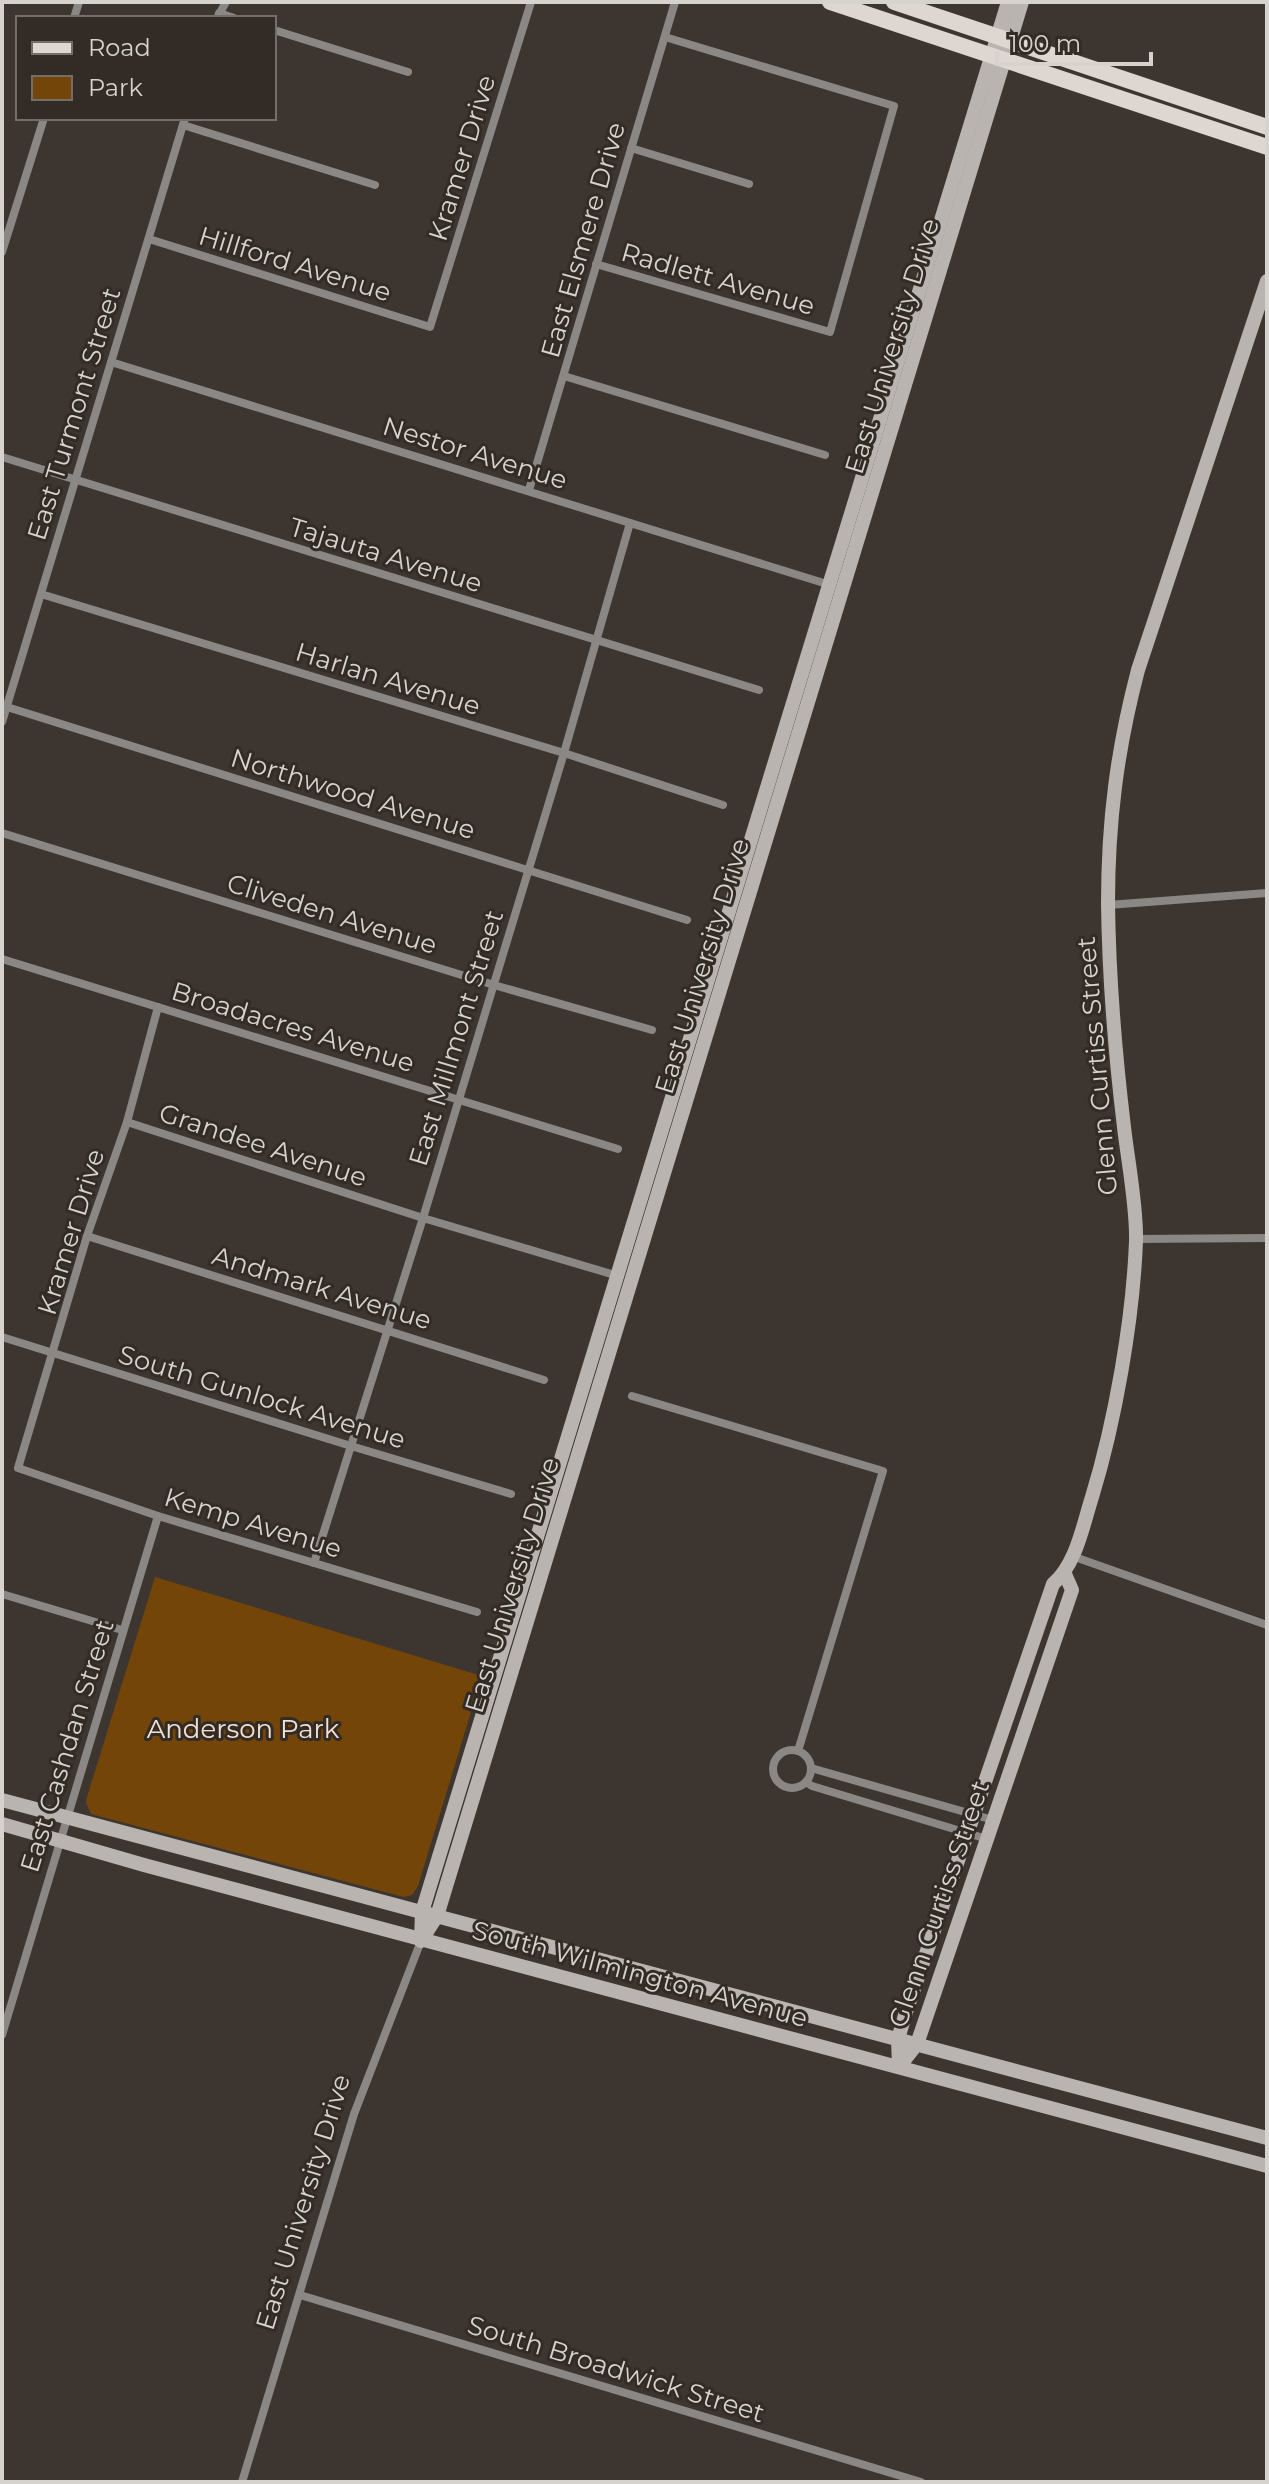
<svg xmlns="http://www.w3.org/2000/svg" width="1269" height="2484" font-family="Montserrat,sans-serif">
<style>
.green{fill:#734508}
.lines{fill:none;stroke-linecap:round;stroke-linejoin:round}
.street{stroke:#8b8784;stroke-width:8}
.secondary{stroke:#b9b4af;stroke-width:14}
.primary{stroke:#ded6d0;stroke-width:16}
.labels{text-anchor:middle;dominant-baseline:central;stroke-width:6;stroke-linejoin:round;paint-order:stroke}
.street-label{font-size:26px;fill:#d6d2ce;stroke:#332c26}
.park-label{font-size:26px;fill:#f3e0cf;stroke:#332c26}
</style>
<rect width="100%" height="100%" fill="#3d3630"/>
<path class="green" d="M 155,1577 L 482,1676 L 418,1886 L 412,1895 L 404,1897 L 91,1814 L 86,1803 L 87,1797 Z"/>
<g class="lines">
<g class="street">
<path d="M 219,13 L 234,18"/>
<path d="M 74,18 L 79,2"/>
<path d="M 217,18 L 226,2"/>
<path d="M 274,30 L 408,72"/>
<path d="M 183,125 L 375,185"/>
<path d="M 631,148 L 749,184"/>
<path d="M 149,239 L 430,327 L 531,2"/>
<path d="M 2,252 L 44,118"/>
<path d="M 596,264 L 830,332 L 894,106 L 665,37"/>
<path d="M 111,362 L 827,584"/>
<path d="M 564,376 L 825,455"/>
<path d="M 2,457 L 759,690"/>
<path d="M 529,490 L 675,2"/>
<path d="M 41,594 L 564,753 L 723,805"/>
<path d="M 7,707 L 687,920"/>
<path d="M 2,722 L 185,118"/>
<path d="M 2,833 L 494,985 L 652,1030"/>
<path d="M 1108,905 L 1267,893"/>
<path d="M 2,959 L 618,1149"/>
<path d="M 158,1007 L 127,1122 L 87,1236 L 18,1468 L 158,1516 L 477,1612"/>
<path d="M 127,1122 L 423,1218 L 618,1276"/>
<path d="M 87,1236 L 544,1380"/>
<path d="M 1136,1239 L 1267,1238"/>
<path d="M 2,1337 L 351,1446 L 511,1494"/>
<path d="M 632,1396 L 883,1471 L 798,1751"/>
<path d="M 1072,1556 L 1267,1625"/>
<path d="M 314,1563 L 423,1218 L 564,753 L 630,523"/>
<path d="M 2,1594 L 122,1630"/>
<circle cx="792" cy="1769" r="19"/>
<path d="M 811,1768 L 993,1820"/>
<path d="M 806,1782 L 812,1786 L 987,1839"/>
<path d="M 2,2035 L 158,1516"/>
<path d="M 300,2295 L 921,2482"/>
<path d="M 242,2482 L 354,2114 L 421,1941"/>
</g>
<g class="secondary">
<path d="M 2,1800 L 1267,2138"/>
<path d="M 2,1824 L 144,1865 L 1267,2166"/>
<path d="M 421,1940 L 422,1912 L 1008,2"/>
<path d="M 421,1941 L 437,1916 L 1022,2"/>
<path d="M 899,2067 L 898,2039 L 906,2012 L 1053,1584 C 1076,1565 1083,1525 1092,1497 C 1115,1422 1133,1320 1136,1241 C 1137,1207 1128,1162 1124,1127 C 1115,1052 1109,979 1108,904 C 1108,821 1117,750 1138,670 L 1267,281"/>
<path d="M 899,2067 L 917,2044 L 1072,1590 L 1065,1574"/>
</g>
<g class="primary">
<path d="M 830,2 L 1267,147"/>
<path d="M 894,2 L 1267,127"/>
</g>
</g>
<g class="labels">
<g class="street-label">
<text transform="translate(462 158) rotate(-73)">Kramer Drive</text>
<text transform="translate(583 240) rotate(-74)">East Elsmere Drive</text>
<text transform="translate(295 264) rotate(17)">Hillford Avenue</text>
<text transform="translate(718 279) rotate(16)">Radlett Avenue</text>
<text transform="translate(892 346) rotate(-73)">East University Drive</text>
<text transform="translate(74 414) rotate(-73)">East Turmont Street</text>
<text transform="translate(475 453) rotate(17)">Nestor Avenue</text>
<text transform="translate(386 555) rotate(17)">Tajauta Avenue</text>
<text transform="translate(388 679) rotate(17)">Harlan Avenue</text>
<text transform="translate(353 794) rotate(17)">Northwood Avenue</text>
<text transform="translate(332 914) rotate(17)">Cliveden Avenue</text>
<text transform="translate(702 966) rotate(-73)">East University Drive</text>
<text transform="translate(293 1027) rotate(17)">Broadacres Avenue</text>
<text transform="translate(456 1038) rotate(-73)">East Millmont Street</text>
<text transform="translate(1097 1066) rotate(-95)">Glenn Curtiss Street</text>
<text transform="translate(263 1145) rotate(18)">Grandee Avenue</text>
<text transform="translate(71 1232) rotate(-73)">Kramer Drive</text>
<text transform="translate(322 1288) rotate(17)">Andmark Avenue</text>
<text transform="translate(262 1397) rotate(17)">South Gunlock Avenue</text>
<text transform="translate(253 1523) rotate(17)">Kemp Avenue</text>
<text transform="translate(512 1585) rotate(-73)">East University Drive</text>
<text transform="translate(67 1746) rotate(-73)">East Cashdan Street</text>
<text transform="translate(939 1904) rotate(-71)">Glenn Curtiss Street</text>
<text transform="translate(640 1974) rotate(15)">South Wilmington Avenue</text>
<text transform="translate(303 2202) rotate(-73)">East University Drive</text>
<text transform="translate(616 2369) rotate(17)">South Broadwick Street</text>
</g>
<g class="park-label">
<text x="243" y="1729">Anderson Park</text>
</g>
</g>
<rect width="1269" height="2484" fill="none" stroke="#d6d2ce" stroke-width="8"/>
<rect x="16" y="16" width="260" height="104" fill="#332c26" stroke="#746e69" stroke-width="2"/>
<rect x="32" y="42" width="40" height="12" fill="#ded6d0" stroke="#746e69" stroke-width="2"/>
<text x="88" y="56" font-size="24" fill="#d6d2ce">Road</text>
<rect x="32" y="76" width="40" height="24" fill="#734508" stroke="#746e69" stroke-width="2"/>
<text x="88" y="96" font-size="24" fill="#d6d2ce">Park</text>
<path d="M997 52v12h154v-12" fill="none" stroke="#d6d2ce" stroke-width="4"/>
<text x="1009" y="52" font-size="24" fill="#d6d2ce" stroke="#332c26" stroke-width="6" paint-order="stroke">100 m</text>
</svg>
